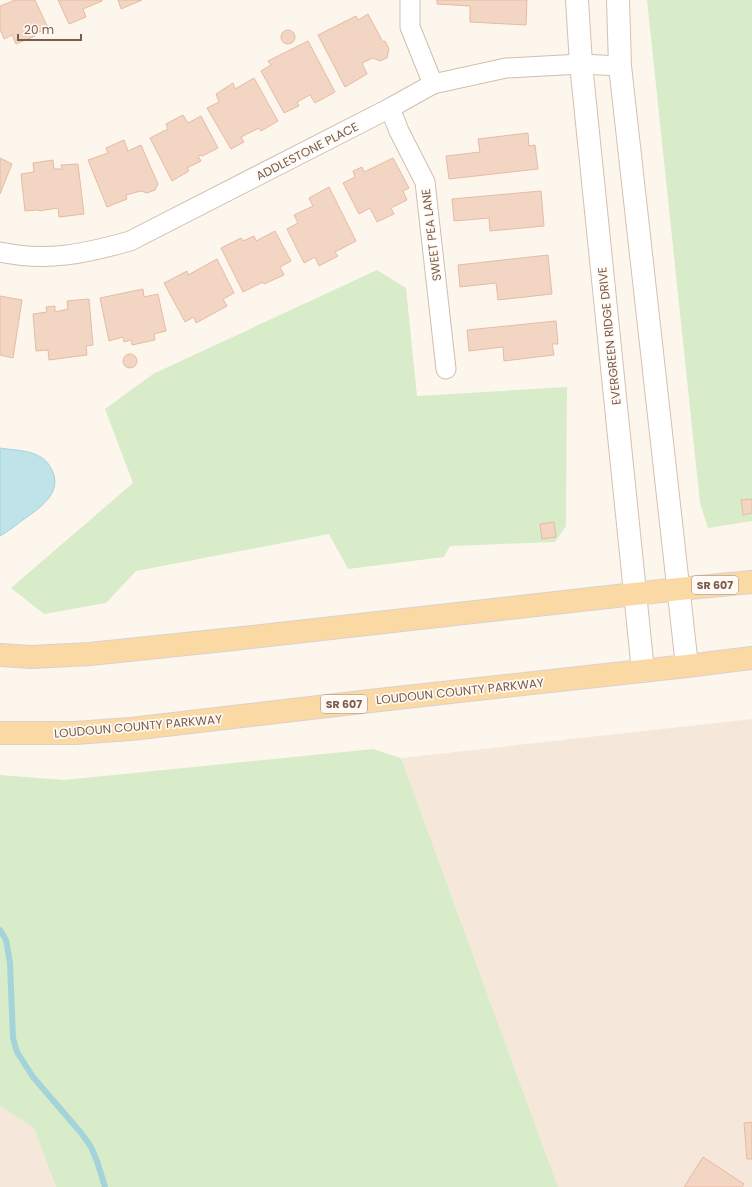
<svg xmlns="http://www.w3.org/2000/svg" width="752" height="1187" font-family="Poppins,sans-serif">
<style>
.residential{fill:#f5e8da}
.green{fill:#d8ecc9}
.water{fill:#bfe3e8;stroke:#a5d3da}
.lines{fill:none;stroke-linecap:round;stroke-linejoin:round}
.stream{stroke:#a5d3da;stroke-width:6}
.building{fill:#f3d5c3;stroke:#e6bba3}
.street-casing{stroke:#d1beb0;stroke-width:21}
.secondary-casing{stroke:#d6c0b0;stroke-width:24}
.primary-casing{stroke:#dad1cd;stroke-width:24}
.street{stroke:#fff;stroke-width:19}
.secondary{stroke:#fff;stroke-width:22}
.primary{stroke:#fbd9a5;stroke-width:22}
.labels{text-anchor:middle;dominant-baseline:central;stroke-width:3.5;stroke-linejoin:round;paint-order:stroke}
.shield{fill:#fffaf3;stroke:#a28b7f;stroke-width:1}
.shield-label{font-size:11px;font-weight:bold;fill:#7a5c4d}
.street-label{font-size:12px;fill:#7a5c4d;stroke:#fffaf3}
</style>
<rect width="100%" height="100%" fill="#fdf6ec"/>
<g class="residential">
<path d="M 752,719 L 752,1187 L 558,1187 L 401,758 Z"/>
<path d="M 0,1106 L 34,1128 L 56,1187 L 0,1187 Z"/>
</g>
<g class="green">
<path d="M 647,0 L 752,0 L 752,521 L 708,528 L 700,503 Z"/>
<path d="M 377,270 L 406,288 L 417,396 L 567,387 L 566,526 L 555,542 L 450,546 L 444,557 L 348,569 L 329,534 L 136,571 L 106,603 L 44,614 L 11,588 L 133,483 L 105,409 L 153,374 Z"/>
<path d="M 373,749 L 401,758 L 558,1187 L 56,1187 L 34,1128 L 0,1106 L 0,775 L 64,780 Z"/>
</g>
<path class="water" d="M 0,448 C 12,450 28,450 39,456 C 47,460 51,467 54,475 C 60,497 35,511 20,522 C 14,527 7,532 0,536 Z"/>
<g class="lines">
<path class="stream" d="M 0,930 L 6,940 L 10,963 L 13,1038 L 17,1052 L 33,1077 L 82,1134 L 91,1147 L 97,1161 L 105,1187"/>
</g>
<g class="building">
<path d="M 12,0 L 35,0 L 48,28 L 35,34 L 35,36 L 16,44 L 12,35 L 4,39 L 0,29 L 0,6 L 13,1 Z"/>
<path d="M 58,0 L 102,0 L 102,1 L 83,9 L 86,17 L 69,24 Z"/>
<path d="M 118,0 L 142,0 L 121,9 Z"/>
<path d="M 437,0 L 527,0 L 526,25 L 470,22 L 470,6 L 437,4 Z"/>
<path d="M 368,14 L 383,42 L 385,41 L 389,49 L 387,58 L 380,61 L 373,58 L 362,63 L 367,74 L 345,87 L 318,35 L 356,16 L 358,20 Z"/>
<circle cx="288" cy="37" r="7"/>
<path d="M 308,41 L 335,92 L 315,103 L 310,95 L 297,102 L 299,106 L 284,113 L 261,71 L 271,65 L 268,61 Z"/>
<path d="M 254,78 L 278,121 L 261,131 L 259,128 L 241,137 L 244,142 L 231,149 L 207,108 L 219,102 L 216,94 L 233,83 L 235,89 Z"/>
<path d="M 183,115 L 188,123 L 201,116 L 218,148 L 202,156 L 201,155 L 198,156 L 201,161 L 187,168 L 189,171 L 172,181 L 150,138 L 168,129 L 166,124 Z"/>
<path d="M 528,133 L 529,146 L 535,145 L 538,169 L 449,179 L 446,156 L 480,152 L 478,139 Z"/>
<path d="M 124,140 L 128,151 L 141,145 L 158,184 L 155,190 L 147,193 L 141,191 L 126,195 L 127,199 L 107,207 L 88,160 L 108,153 L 106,148 Z"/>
<path d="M 0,158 L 12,164 L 0,194 Z"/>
<path d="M 393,158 L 409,188 L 403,191 L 407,200 L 391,208 L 394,214 L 377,222 L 370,208 L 359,214 L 343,183 L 355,177 L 353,171 L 362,167 L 364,172 Z"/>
<path d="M 53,160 L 54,169 L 62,169 L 61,165 L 78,164 L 84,214 L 59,217 L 58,208 L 39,211 L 38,210 L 25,211 L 21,174 L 34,172 L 33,163 Z"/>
<path d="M 329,187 L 356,241 L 335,252 L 338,256 L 319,266 L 315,257 L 304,263 L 287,229 L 298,223 L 294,215 L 313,206 L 309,198 Z"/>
<path d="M 541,191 L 544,226 L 490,231 L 489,218 L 454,221 L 452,199 Z"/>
<path d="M 275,231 L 291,261 L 280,267 L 284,275 L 264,284 L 263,282 L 243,292 L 221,248 L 241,238 L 243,241 L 254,236 L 256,241 Z"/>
<path d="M 548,255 L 552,294 L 498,300 L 496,283 L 460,287 L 458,265 Z"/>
<path d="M 217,259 L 234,293 L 223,299 L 227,306 L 196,323 L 194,317 L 185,322 L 164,283 L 187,271 L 188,275 Z"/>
<path d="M 143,289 L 144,297 L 158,294 L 166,331 L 154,334 L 155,340 L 132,345 L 131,340 L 124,342 L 123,337 L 109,341 L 100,298 Z"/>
<path d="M 0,296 L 22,300 L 13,358 L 0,355 Z"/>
<path d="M 89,299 L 93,345 L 86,346 L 87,355 L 49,360 L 48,350 L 36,351 L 33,314 L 47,312 L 46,307 L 55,306 L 55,312 L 68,309 L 67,301 Z"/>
<path d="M 556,321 L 558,344 L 552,344 L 554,355 L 504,361 L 503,347 L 469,351 L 467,330 Z"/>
<circle cx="130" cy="361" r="7"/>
<path d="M 752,499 L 752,513 L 743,515 L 741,500 Z"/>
<path d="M 554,522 L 556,537 L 542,539 L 540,524 Z"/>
<path d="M 752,1122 L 752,1159 L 747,1159 L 744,1123 Z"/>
<path d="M 703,1157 L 744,1184 L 742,1187 L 684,1187 Z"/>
</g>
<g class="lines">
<defs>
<g id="street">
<path d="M 410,0 L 410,27 L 433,84"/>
<path d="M 390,108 L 399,131 L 425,182 L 446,369"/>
<path d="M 0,252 C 47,262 84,254 130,241 L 390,108 L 433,84 L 506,68 L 581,64 L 620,66"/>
</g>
<g id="secondary">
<path d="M 577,0 L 581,64 L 643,671"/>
<path d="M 618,0 L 620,66 L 687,666"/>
</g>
<g id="primary">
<path d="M 0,655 L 32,657 L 90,654 L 234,639 L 679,589 L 752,582"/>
<path d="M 0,733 L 75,733 L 131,729 L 379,700 L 687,666 L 752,658"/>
</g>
</defs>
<use href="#street" class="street-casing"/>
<use href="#secondary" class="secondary-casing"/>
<use href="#primary" class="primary-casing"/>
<use href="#street" class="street"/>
<use href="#secondary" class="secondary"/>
<use href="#primary" class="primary"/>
</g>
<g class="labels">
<g class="shield">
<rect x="692" y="576" width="46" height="18" rx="3"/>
<rect x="321" y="695" width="46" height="18" rx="3"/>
</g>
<g class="shield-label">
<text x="715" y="585">SR 607</text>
<text x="344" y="704">SR 607</text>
</g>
<g class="street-label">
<text transform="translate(307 151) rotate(-27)">ADDLESTONE PLACE</text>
<text transform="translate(431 235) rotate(-97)">SWEET PEA LANE</text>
<text transform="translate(609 336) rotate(-96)">EVERGREEN RIDGE DRIVE</text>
<text transform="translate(460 691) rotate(-6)">LOUDOUN COUNTY PARKWAY</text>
<text transform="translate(138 726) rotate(-5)">LOUDOUN COUNTY PARKWAY</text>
</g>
</g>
<path d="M18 34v6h63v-6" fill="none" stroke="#7a5c4d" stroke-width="2"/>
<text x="24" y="34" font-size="12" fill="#7a5c4d" stroke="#fffaf3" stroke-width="3" paint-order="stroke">20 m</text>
</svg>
